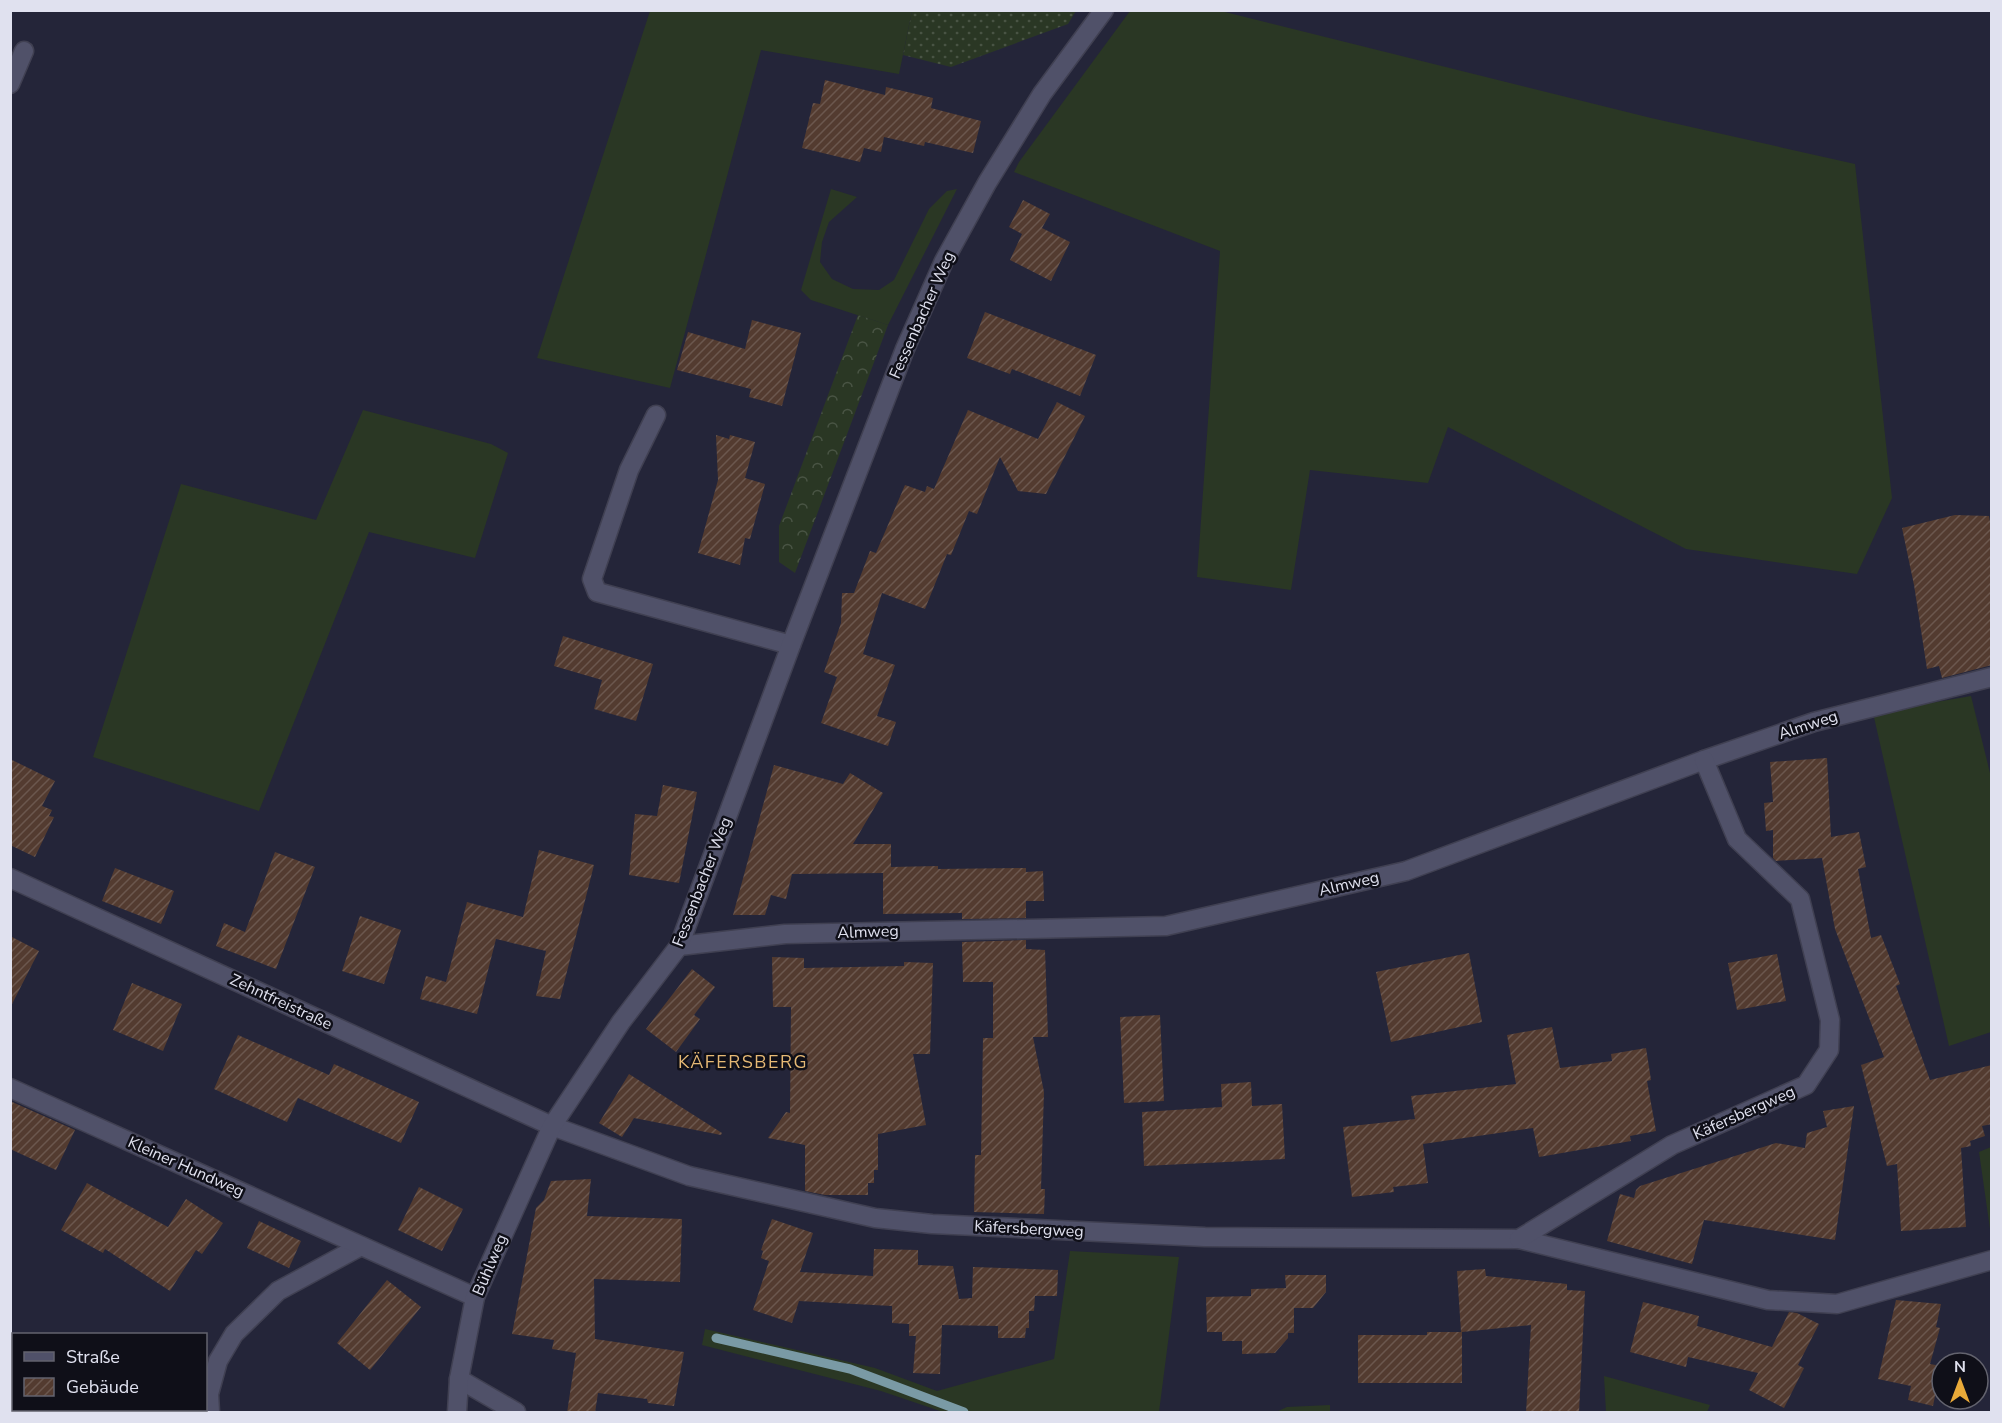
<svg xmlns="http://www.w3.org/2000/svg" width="2002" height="1423" font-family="'Nunito Sans',sans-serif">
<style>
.grass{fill:#2a3724}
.forest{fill:url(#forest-crowns)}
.garden{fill:url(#garden-dots)}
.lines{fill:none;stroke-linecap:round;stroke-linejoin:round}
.stream{stroke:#7a9aa5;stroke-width:9}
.building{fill:url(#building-hatch)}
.lane-casing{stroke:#404052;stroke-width:21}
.street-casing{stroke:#404052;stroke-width:21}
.secondary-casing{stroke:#404052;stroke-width:21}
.lane{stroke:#505169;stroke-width:18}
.street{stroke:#505169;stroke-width:18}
.secondary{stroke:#505169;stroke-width:18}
.labels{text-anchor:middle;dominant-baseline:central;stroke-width:5;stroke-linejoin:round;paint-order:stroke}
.street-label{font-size:16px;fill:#e0e1ef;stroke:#0f0f18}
.neighbourhood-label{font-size:18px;letter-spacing:1.5px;fill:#e6b975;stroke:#0f0f18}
</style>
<defs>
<pattern id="forest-crowns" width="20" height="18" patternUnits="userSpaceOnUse" patternTransform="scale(1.5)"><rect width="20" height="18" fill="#2a3724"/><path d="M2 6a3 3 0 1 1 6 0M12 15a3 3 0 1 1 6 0" fill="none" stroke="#495444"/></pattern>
<pattern id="garden-dots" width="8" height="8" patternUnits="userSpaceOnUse" patternTransform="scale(1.5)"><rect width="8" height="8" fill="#2a3724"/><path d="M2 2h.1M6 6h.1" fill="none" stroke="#495444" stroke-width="1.8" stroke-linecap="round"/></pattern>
<pattern id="building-hatch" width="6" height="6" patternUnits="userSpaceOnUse" patternTransform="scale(1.5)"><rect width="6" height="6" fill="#533b30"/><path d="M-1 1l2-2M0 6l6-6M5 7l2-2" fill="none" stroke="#6b574e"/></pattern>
</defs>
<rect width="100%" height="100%" fill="#242539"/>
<g class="grass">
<path d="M 650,11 L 912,11 L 899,74 L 761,50 L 670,388 L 537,358 Z"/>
<path d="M 1130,11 L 1221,11 L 1651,118 L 1855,164 L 1892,498 L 1857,574 L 1686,549 L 1448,427 L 1428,483 L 1310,470 L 1291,590 L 1197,577 L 1220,251 L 1014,172 L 1019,162 Z"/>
<path d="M 831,189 L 857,197 L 829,222 L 822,242 L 820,262 L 832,279 L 853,289 L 879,290 L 894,280 L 929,209 L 947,191 L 957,189 L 888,325 L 811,300 L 801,290 Z"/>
<path d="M 363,410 L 491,444 L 508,453 L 475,558 L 369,532 L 259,811 L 93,757 L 181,484 L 316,520 Z"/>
<path d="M 1971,696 L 1991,777 L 1991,1032 L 1949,1046 L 1873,713 Z"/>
<path d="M 1991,1147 L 1991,1236 L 1979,1152 Z"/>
<path d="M 1070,1251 L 1179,1257 L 1159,1412 L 943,1412 L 881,1391 L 702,1345 L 705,1329 L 875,1368 L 937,1391 L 1054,1359 Z"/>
<path d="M 1604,1376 L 1710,1405 L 1707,1412 L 1606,1412 Z"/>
<path d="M 1330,1405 L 1330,1412 L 1276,1412 L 1287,1407 Z"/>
</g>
<path class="forest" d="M 858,315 L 888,325 L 795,573 L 779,562 L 779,526 Z"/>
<path class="garden" d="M 912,11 L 912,10 L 1076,11 L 1068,24 L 951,67 L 903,55 Z"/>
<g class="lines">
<path class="stream" d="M 716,1338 L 850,1369 L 964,1412"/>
</g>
<g class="building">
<path d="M 825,80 L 885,95 L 886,87 L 933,98 L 931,108 L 981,121 L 973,153 L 925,142 L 924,146 L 884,137 L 881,152 L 864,148 L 860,162 L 802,148 L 813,103 L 820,104 Z"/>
<path d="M 1023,200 L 1050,214 L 1042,228 L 1070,242 L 1051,281 L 1010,260 L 1022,234 L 1009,227 Z"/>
<path d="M 985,312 L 1096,355 L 1080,396 L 1012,369 L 1010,374 L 967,358 Z"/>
<path d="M 752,320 L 801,333 L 782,406 L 749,397 L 751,389 L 677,370 L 688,332 L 745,349 Z"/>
<path d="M 1057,402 L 1085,416 L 1046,494 L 1018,491 L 1000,457 L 977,514 L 969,511 L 951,555 L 947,554 L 925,609 L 882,593 L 863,654 L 895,665 L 877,716 L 896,722 L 888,746 L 821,723 L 837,677 L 824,672 L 841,623 L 842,593 L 854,593 L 870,551 L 876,553 L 905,485 L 925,492 L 927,486 L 934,489 L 968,410 L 1038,439 Z"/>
<path d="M 716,435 L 729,439 L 730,435 L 755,442 L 745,478 L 765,484 L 750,539 L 745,538 L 740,565 L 698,553 L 718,480 Z"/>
<path d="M 1955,515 L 1989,516 L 1992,533 L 1992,665 L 1942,678 L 1939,666 L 1927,669 L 1914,585 L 1902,528 Z"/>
<path d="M 563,636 L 653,664 L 636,721 L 594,709 L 602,680 L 554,666 Z"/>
<path d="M 1827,758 L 1831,837 L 1859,832 L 1866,867 L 1858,869 L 1871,938 L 1881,935 L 1900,984 L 1896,986 L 1930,1080 L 1992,1065 L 1992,1124 L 1982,1126 L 1985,1136 L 1970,1141 L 1971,1146 L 1961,1148 L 1966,1227 L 1901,1231 L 1897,1164 L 1887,1166 L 1861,1065 L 1884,1057 L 1835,929 L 1822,858 L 1776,861 L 1773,858 L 1773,830 L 1766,831 L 1764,803 L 1773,802 L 1770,762 Z"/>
<path d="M 10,759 L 55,781 L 42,806 L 52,810 L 49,816 L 54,817 L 35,857 L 10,845 Z"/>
<path d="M 774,765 L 843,784 L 850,773 L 883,793 L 853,844 L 891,844 L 891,867 L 938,866 L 938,869 L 1026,868 L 1026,872 L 1043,871 L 1044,901 L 1026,901 L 1026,918 L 962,919 L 962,913 L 883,914 L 883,873 L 792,874 L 786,899 L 771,895 L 765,915 L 733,915 Z"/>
<path d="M 663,785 L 697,792 L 679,883 L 629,875 L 635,814 L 657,816 Z"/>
<path d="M 539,850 L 594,865 L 560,999 L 536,996 L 546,951 L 496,939 L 477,1014 L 420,999 L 426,976 L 446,982 L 467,902 L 523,917 Z"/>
<path d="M 275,852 L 315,867 L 276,969 L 216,946 L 224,923 L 245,932 Z"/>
<path d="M 115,868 L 174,891 L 161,924 L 102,901 Z"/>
<path d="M 360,916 L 401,930 L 384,984 L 342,971 Z"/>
<path d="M 10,936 L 39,951 L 10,1008 Z"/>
<path d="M 1026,940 L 1026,949 L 1045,950 L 1048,1037 L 1033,1037 L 1044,1092 L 1041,1189 L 1045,1189 L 1044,1214 L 974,1212 L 975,1155 L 981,1155 L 983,1038 L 993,1038 L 993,982 L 963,982 L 962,942 Z"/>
<path d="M 1469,953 L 1482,1022 L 1391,1042 L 1376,972 Z"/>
<path d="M 1777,954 L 1786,1001 L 1737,1010 L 1728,963 Z"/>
<path d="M 772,957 L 804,958 L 804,968 L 904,966 L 904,962 L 933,963 L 930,1054 L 913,1054 L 926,1125 L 878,1134 L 878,1170 L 874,1170 L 874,1183 L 868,1183 L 868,1195 L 825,1195 L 805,1191 L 805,1145 L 768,1138 L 786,1112 L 790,1113 L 791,1007 L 773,1007 Z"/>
<path d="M 692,969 L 715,987 L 694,1015 L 700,1019 L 676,1052 L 646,1029 Z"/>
<path d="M 132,983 L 182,1004 L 163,1051 L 113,1030 Z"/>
<path d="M 1160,1015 L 1164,1101 L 1124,1103 L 1120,1017 Z"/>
<path d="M 1552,1027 L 1560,1068 L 1612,1061 L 1611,1054 L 1646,1048 L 1651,1080 L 1647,1081 L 1656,1131 L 1630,1136 L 1631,1141 L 1539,1157 L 1533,1128 L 1423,1144 L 1428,1183 L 1393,1187 L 1394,1192 L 1352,1197 L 1343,1127 L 1415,1119 L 1411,1096 L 1516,1084 L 1507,1035 Z"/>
<path d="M 238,1035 L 329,1075 L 334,1064 L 419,1102 L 401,1143 L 298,1098 L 287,1122 L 214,1089 Z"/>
<path d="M 629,1074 L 722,1133 L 721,1135 L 634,1118 L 622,1137 L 599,1123 Z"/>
<path d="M 1251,1082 L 1252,1106 L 1282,1104 L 1285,1159 L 1144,1166 L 1142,1112 L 1222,1107 L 1221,1084 Z"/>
<path d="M 10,1101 L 75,1130 L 56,1170 L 10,1149 Z"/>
<path d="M 1854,1106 L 1835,1240 L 1704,1220 L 1692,1264 L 1607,1241 L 1620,1194 L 1634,1198 L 1636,1190 L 1640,1186 L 1776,1143 L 1805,1148 L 1807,1133 L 1827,1127 L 1823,1111 Z"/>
<path d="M 591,1179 L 587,1216 L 682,1219 L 680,1282 L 594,1279 L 595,1339 L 684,1352 L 674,1406 L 648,1403 L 647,1399 L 598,1393 L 595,1413 L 567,1413 L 576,1353 L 552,1349 L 554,1340 L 512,1334 L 536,1208 L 544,1200 L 551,1181 Z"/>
<path d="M 87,1183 L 168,1227 L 186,1199 L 223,1223 L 202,1254 L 196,1250 L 170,1291 L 105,1249 L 103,1253 L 61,1230 Z"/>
<path d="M 419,1187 L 463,1209 L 442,1251 L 398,1230 Z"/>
<path d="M 772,1219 L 813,1233 L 800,1272 L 873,1276 L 874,1249 L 918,1250 L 918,1265 L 953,1266 L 959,1299 L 972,1298 L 973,1267 L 1058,1270 L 1057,1296 L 1035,1296 L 1034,1311 L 1029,1311 L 1029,1328 L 1026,1328 L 1025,1338 L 998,1338 L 998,1326 L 942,1325 L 940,1374 L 913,1373 L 916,1336 L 909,1336 L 909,1324 L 892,1323 L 892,1306 L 799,1301 L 792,1323 L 753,1310 L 769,1261 L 761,1258 L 763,1251 L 761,1250 Z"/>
<path d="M 259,1221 L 301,1241 L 289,1268 L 247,1248 Z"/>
<path d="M 1485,1269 L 1486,1276 L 1567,1284 L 1567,1290 L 1585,1291 L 1579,1413 L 1526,1413 L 1531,1325 L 1462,1332 L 1462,1383 L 1358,1383 L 1358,1335 L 1427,1335 L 1427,1332 L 1461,1332 L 1457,1271 Z"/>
<path d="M 1285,1275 L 1326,1275 L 1326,1292 L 1313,1308 L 1294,1308 L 1294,1333 L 1288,1333 L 1288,1338 L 1275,1353 L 1242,1354 L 1242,1341 L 1222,1341 L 1222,1332 L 1207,1332 L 1206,1297 L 1251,1296 L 1251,1289 L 1286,1288 Z"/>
<path d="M 387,1280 L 421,1307 L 370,1370 L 337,1343 Z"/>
<path d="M 1896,1300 L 1941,1304 L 1936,1327 L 1940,1328 L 1930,1364 L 1941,1366 L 1933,1406 L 1908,1400 L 1911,1386 L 1878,1379 Z"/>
<path d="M 1643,1302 L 1699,1316 L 1697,1326 L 1772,1347 L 1789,1312 L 1797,1313 L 1819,1324 L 1798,1365 L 1804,1368 L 1784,1408 L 1749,1390 L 1758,1373 L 1688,1357 L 1686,1367 L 1630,1352 Z"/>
</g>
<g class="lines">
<defs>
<path id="lane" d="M 210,1412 L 209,1394 L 218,1361 L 234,1334 L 278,1291 L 361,1246"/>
<g id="street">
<path d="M 10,84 L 24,51"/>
<path d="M 656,415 L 629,470 L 592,579 L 597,592 L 791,645"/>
<path d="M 10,878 L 552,1126 L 689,1176 L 875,1218 L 932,1224 L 1205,1237 L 1519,1239 L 1768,1300 L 1837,1304 L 1992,1260"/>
<path d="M 679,946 L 785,934 L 1166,926 L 1406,871 L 1704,760 L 1814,722 L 1992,677"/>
<path d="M 10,1088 L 475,1297"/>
<path d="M 1519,1239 L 1672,1145 L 1806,1085 L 1829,1050 L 1830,1020 L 1800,899 L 1737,839 L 1704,760"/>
<path d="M 459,1379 L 516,1412"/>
</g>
<path id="secondary" d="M 457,1412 L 459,1379 L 475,1297 L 552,1126 L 621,1022 L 679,946 L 791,645 L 905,349 L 944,261 L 987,183 L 1042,94 L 1104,10"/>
</defs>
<use href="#lane" class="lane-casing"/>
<use href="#street" class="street-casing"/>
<use href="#secondary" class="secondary-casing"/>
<use href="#lane" class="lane"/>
<use href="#street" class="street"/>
<use href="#secondary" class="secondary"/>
</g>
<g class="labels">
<g class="street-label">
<text transform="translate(922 315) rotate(-66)">Fessenbacher Weg</text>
<text transform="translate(1808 725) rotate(-18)">Almweg</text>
<text transform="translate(702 882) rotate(-69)">Fessenbacher Weg</text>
<text transform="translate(1349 884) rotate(-13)">Almweg</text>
<text transform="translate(868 932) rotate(-2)">Almweg</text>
<text transform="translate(281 1002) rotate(25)">Zehntfreistraße</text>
<text transform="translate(1744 1113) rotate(-24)">Käfersbergweg</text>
<text transform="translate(186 1167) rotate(24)">Kleiner Hundweg</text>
<text transform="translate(1029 1229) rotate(3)">Käfersbergweg</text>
<text transform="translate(490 1265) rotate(-67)">Bühlweg</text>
</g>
<g class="neighbourhood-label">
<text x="743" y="1062">KÄFERSBERG</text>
</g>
</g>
<rect width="2002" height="1423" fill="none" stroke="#e0e1ef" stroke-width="24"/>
<rect x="12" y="1333" width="195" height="78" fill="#0f0f18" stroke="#63636e" stroke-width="1.5"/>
<rect x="24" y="1352" width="30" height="9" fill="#505169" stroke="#63636e" stroke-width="1.5"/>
<text x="66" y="1363" font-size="18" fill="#e0e1ef">Straße</text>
<rect x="24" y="1378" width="30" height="18" fill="url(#building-hatch)" stroke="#63636e" stroke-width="1.5"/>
<text x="66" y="1393" font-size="18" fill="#e0e1ef">Gebäude</text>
<g transform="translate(1960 1381)"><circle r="28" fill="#0f0f18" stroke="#63636e" stroke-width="1.5"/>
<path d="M0-4.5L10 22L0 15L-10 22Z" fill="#eaaa39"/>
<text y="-9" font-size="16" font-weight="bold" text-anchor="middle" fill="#e0e1ef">N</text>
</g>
</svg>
